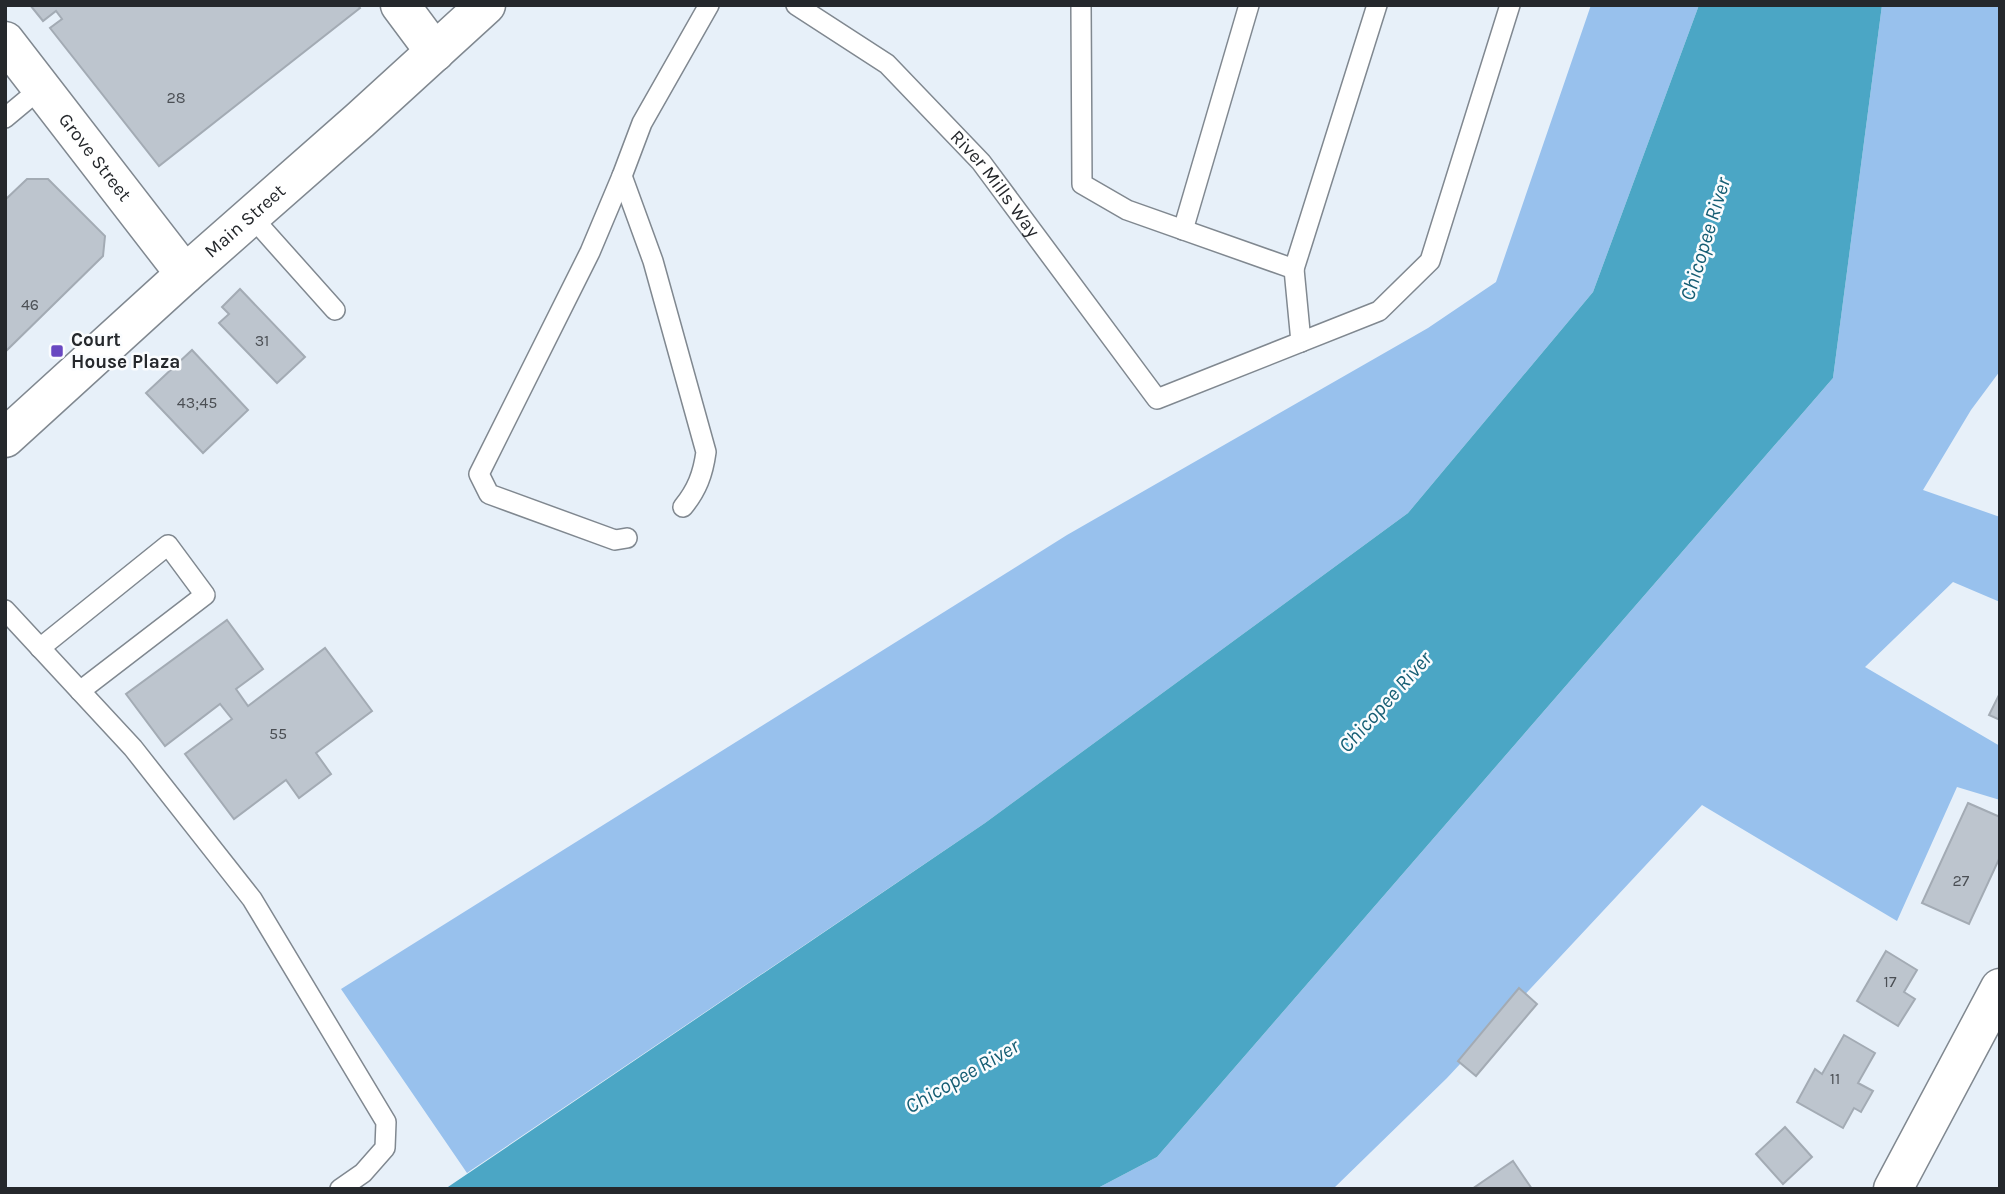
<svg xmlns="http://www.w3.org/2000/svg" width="2005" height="1194" font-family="Karla,sans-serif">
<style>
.green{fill:#98c1ed}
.water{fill:#4ba6c5}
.building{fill:#bdc5ce;stroke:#a3abb4;stroke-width:2}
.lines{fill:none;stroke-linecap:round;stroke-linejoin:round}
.service-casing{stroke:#808890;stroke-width:22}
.minor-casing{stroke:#808890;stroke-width:41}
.secondary-casing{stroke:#808890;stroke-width:41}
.service{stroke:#fff;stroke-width:19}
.minor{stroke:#fff;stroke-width:38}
.secondary{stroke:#fff;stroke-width:38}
.poi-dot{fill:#6948c1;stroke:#fafcfe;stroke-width:2.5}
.labels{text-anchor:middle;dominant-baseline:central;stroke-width:5;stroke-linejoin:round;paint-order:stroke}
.number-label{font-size:16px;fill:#4b4f54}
.street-label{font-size:19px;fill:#25282c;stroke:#fafcfe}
.poi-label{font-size:19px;font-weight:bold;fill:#25282c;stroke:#fafcfe;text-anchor:start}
.water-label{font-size:21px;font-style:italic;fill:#165e74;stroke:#fafcfe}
</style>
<rect width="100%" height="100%" fill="#e7f0f9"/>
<g class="green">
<path d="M 1591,5 L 1699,5 L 1593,292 L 1408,513 L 985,823 L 467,1173 L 341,989 L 1067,535 L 1428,328 L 1496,282 Z"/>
<path d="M 1882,5 L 2000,5 L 2000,371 L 1971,410 L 1923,490 L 2000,517 L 2000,602 L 1953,582 L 1865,667 L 2000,746 L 2000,800 L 1957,787 L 1897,921 L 1702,805 L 1447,1078 L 1333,1189 L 1096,1189 L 1157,1157 L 1833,378 Z"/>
</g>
<path class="water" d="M 1699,5 L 1882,5 L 1833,378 L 1157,1157 L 1096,1189 L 445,1189 L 985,823 L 1408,513 L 1593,292 Z"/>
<g class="building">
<path d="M 30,5 L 358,5 L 360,8 L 159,166 L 50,28 L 62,19 L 56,11 L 43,21 Z"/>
<path d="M 27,179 L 48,179 L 105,236 L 103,256 L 5,352 L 5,200 Z"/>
<path d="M 240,289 L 305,357 L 277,383 L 219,323 L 229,314 L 222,307 Z"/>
<path d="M 192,350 L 248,410 L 203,453 L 146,393 Z"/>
<path d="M 227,620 L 263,669 L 236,689 L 248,706 L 325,648 L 372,711 L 316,753 L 331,774 L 299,798 L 286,780 L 234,819 L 185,754 L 232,719 L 220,704 L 165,746 L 126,694 Z"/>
<path d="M 2000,693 L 2000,720 L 1989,715 Z"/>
<path d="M 1968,803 L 2000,817 L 2000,857 L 1969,924 L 1922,903 Z"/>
<path d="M 1886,951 L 1917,970 L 1904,992 L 1915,999 L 1898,1026 L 1857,1001 Z"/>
<path d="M 1519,988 L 1537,1004 L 1476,1076 L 1458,1061 Z"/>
<path d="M 1844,1035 L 1875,1053 L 1858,1083 L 1873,1091 L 1861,1112 L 1854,1108 L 1843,1128 L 1797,1102 L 1815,1069 L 1822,1074 Z"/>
<path d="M 1785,1127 L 1812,1157 L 1783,1184 L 1756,1154 Z"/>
<path d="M 1513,1161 L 1532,1189 L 1472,1189 Z"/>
</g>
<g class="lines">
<defs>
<g id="service">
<path id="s1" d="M 796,5 L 887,64 L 981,162 L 1157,399 L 1379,311 L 1430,261 L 1510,5"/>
<path d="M 1081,5 L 1082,184 L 1127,210 L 1294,269 L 1301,342"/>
<path d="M 5,118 L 41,88"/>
<path d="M 622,176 L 653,261 L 706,452 C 703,474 697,490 683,507"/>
<path d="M 251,216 L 335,310"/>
<path d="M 1183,230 L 1249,5"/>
<path d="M 1294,269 L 1377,5"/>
<path d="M 627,538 L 615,540 L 489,494 L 479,474 L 590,252 L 622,176 L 642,123 L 709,5"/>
<path d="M 5,610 L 133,748 L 252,899 L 386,1122 L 385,1148 L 363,1173 L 340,1189"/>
<path d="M 40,648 L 168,545 L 205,595 L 80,691"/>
</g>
<g id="minor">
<path d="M 400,5 L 435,52"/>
<path id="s2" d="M 185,274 L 360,120 L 486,5"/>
<path d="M 1893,1189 L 2000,988"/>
</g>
<g id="secondary">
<path id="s3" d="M 5,41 L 185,274 L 5,438"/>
</g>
</defs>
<use href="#service" class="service-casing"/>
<use href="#minor" class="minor-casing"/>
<use href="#secondary" class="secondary-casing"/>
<use href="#service" class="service"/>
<use href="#minor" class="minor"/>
<use href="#secondary" class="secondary"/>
</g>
<rect class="poi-dot" x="50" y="344" width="14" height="14" rx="3.5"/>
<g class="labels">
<g class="number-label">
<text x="176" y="97">28</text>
<text x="30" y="304">46</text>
<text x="262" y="340">31</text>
<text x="197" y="402">43;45</text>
<text x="278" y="733">55</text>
<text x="1961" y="880">27</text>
<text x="1890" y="981">17</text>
<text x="1835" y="1078">11</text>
</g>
<g class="street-label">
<text stroke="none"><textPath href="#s3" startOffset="147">Grove Street</textPath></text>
<text stroke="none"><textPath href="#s1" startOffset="270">River Mills Way</textPath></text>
<text stroke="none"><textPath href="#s2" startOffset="80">Main Street</textPath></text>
</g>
<g class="poi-label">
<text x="71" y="340">Court<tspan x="71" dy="22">House Plaza</tspan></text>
</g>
<g class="water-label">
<text transform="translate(1705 239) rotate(-73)">Chicopee River</text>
<text transform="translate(1385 702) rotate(-48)">Chicopee River</text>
<text transform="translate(962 1076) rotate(-30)">Chicopee River</text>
</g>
</g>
<rect width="2005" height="1194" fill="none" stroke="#25282c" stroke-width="14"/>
</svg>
